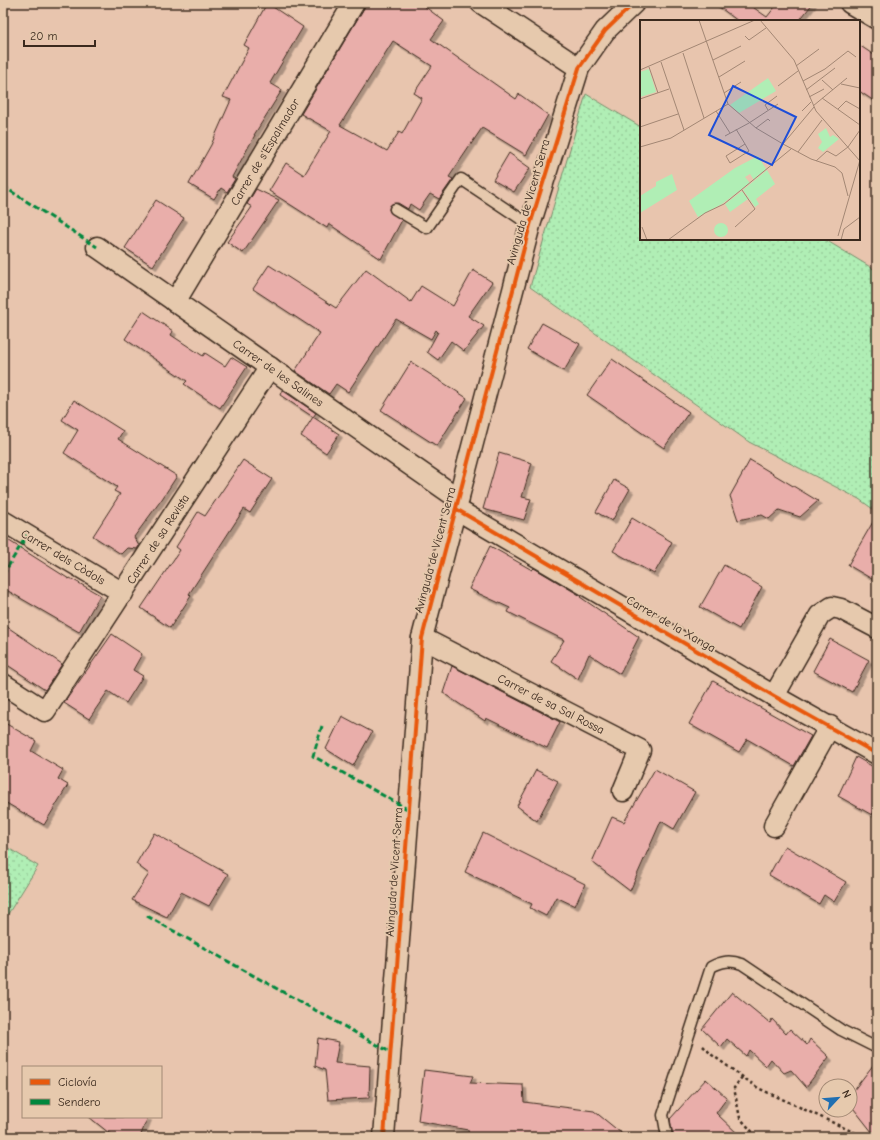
<svg xmlns="http://www.w3.org/2000/svg" width="880" height="1140" font-family="'Comic Neue',sans-serif">
<style>
.grass{fill:url(#grass-dots);stroke:#768c6a}
.building{fill:#e9aeaa;stroke:#3b2a1e;fill-rule:evenodd;filter:url(#shadow)}
.lines{fill:none;stroke-linecap:round;stroke-linejoin:round}
.lane-casing{stroke:#3b2a1e;stroke-width:13}
.street-casing{stroke:#3b2a1e;stroke-width:23}
.path{stroke:#3b2a1e;stroke-width:2.5;stroke-dasharray:3 3;stroke-linecap:butt}
.lane{stroke:#e6c9ad;stroke-width:10}
.street{stroke:#e6c9ad;stroke-width:20}
.quiet{stroke:#00873e;stroke-width:3;stroke-dasharray:6 3;stroke-linecap:butt}
.cycleway-casing{stroke:#e6c9ad;stroke-width:6}
.cycleway{stroke:#e8590c;stroke-width:4}
.labels{text-anchor:middle;dominant-baseline:central;stroke-width:4;stroke-linejoin:round;paint-order:stroke}
.street-label{font-size:12px;fill:#3b2a1e;stroke:#e6c9ad}
.inset-road{fill:none;stroke:#a38774;stroke-width:1}
.view{fill:#1d4ed8;fill-opacity:0.15;stroke:#1d4ed8;stroke-width:2}
.inset-edge{fill:none;stroke:#3b2a1e;stroke-width:2}
</style>
<defs>
<pattern id="grass-dots" width="8" height="8" patternUnits="userSpaceOnUse"><rect width="8" height="8" fill="#b0eeb5"/><path d="M2 2h.1M6 6h.1" fill="none" stroke="#98cc9b" stroke-width="1.8" stroke-linecap="round"/></pattern>
<filter id="shadow"><feDropShadow dx="3.5" dy="3.5" stdDeviation="0" flood-color="#0004"/></filter>
</defs>
<rect width="100%" height="100%" fill="#e8c5ae"/>
<filter id="ink" filterUnits="userSpaceOnUse"><feTurbulence type="fractalNoise" baseFrequency=".025" numOctaves="2"/><feDisplacementMap in="SourceGraphic" scale="8" xChannelSelector="R" yChannelSelector="G"/><feConvolveMatrix kernelMatrix="1 2 1 2 8 2 1 2 1" color-interpolation-filters="sRGB"/></filter>
<g filter="url(#ink)">
<g class="grass">
<path d="M 586,94 L 641,127 L 641,239 L 824,239 L 877,271 L 877,512 L 859,499 L 749,442 L 530,287 Z"/>
<path d="M 3,845 L 38,866 L 3,922 Z"/>
</g>
<g class="building">
<path d="M 267,3 L 303,27 L 270,83 L 282,90 L 254,135 L 255,135 L 232,177 L 235,179 L 227,192 L 221,188 L 214,199 L 189,184 L 211,145 L 231,100 L 223,97 L 249,48 L 244,45 Z"/>
<path d="M 367,3 L 420,3 L 444,21 L 431,39 L 516,99 L 519,94 L 548,115 L 526,155 L 482,128 L 449,177 L 453,179 L 439,199 L 430,194 L 419,210 L 410,204 L 408,209 L 398,203 L 392,204 L 389,209 L 390,212 L 402,220 L 381,259 L 329,224 L 327,228 L 269,191 L 286,163 L 304,175 L 331,131 L 301,114 ZM 393,41 L 432,66 L 414,93 L 422,98 L 402,134 L 399,132 L 387,151 L 340,125 Z"/>
<path d="M 714,3 L 747,3 L 767,17 L 778,3 L 813,3 L 799,21 L 738,21 Z"/>
<path d="M 859,45 L 877,57 L 877,103 L 859,91 Z"/>
<path d="M 509,153 L 530,168 L 514,192 L 493,180 Z"/>
<path d="M 256,189 L 279,200 L 243,253 L 227,242 L 252,207 L 247,204 Z"/>
<path d="M 156,200 L 184,218 L 153,266 L 125,248 Z"/>
<path d="M 269,265 L 336,308 L 366,269 L 411,302 L 421,286 L 453,306 L 473,270 L 492,282 L 468,316 L 484,326 L 464,351 L 451,341 L 438,360 L 427,352 L 438,332 L 436,330 L 431,339 L 396,319 L 348,392 L 336,384 L 329,394 L 295,371 L 320,333 L 253,289 Z"/>
<path d="M 143,311 L 173,331 L 171,335 L 203,356 L 205,353 L 225,366 L 231,357 L 247,367 L 220,408 L 184,384 L 187,381 L 125,339 Z"/>
<path d="M 542,323 L 580,344 L 564,371 L 527,349 Z"/>
<path d="M 612,359 L 689,412 L 664,448 L 587,395 Z"/>
<path d="M 411,362 L 467,398 L 437,446 L 381,410 Z"/>
<path d="M 282,390 L 316,413 L 313,417 L 280,395 Z"/>
<path d="M 74,400 L 123,431 L 118,439 L 177,476 L 162,499 L 134,537 L 139,546 L 137,549 L 127,548 L 121,554 L 93,536 L 120,494 L 114,491 L 117,487 L 64,453 L 78,430 L 62,420 Z"/>
<path d="M 313,417 L 339,434 L 326,453 L 301,436 Z"/>
<path d="M 499,453 L 532,463 L 522,497 L 531,499 L 524,520 L 483,509 Z"/>
<path d="M 243,460 L 272,479 L 250,513 L 244,509 L 189,594 L 191,596 L 170,628 L 141,608 L 180,550 L 176,547 L 198,512 L 205,516 Z"/>
<path d="M 750,460 L 818,501 L 800,517 L 779,510 L 769,519 L 762,515 L 738,520 L 730,496 Z"/>
<path d="M 614,480 L 630,489 L 612,521 L 596,512 Z"/>
<path d="M 877,515 L 877,582 L 848,565 Z"/>
<path d="M 632,518 L 672,542 L 654,574 L 613,551 Z"/>
<path d="M 3,537 L 69,579 L 70,578 L 100,595 L 79,632 L 3,588 Z"/>
<path d="M 490,546 L 532,570 L 534,568 L 581,596 L 580,597 L 639,637 L 620,674 L 589,654 L 578,679 L 551,661 L 564,640 L 508,612 L 510,608 L 469,589 Z"/>
<path d="M 724,565 L 762,587 L 739,629 L 700,607 Z"/>
<path d="M 3,624 L 62,664 L 45,690 L 3,662 Z"/>
<path d="M 112,634 L 142,654 L 133,670 L 143,676 L 126,703 L 108,691 L 89,719 L 64,703 Z"/>
<path d="M 830,639 L 869,660 L 852,692 L 813,671 Z"/>
<path d="M 452,666 L 560,722 L 547,748 L 486,718 L 485,721 L 443,693 Z"/>
<path d="M 713,681 L 811,736 L 794,766 L 747,739 L 739,752 L 689,724 Z"/>
<path d="M 342,716 L 372,732 L 353,766 L 326,749 Z"/>
<path d="M 3,722 L 36,741 L 31,751 L 63,770 L 58,779 L 68,785 L 44,825 L 3,801 Z"/>
<path d="M 856,757 L 877,769 L 877,805 L 872,815 L 838,796 Z"/>
<path d="M 655,769 L 695,792 L 674,829 L 661,821 L 630,891 L 592,862 L 612,817 L 624,822 Z"/>
<path d="M 536,770 L 558,781 L 537,821 L 517,806 Z"/>
<path d="M 154,833 L 228,874 L 209,906 L 181,892 L 167,917 L 132,900 L 149,874 L 136,864 Z"/>
<path d="M 483,833 L 585,884 L 575,906 L 556,897 L 546,916 L 530,908 L 532,904 L 465,872 Z"/>
<path d="M 785,846 L 846,882 L 834,902 L 824,895 L 819,904 L 769,875 Z"/>
<path d="M 732,992 L 770,1023 L 772,1019 L 786,1034 L 790,1029 L 807,1045 L 810,1039 L 829,1057 L 806,1087 L 791,1070 L 784,1073 L 771,1059 L 766,1066 L 749,1050 L 746,1056 L 727,1039 L 721,1047 L 702,1029 Z"/>
<path d="M 318,1038 L 339,1042 L 335,1063 L 370,1066 L 369,1098 L 328,1100 L 325,1070 L 315,1066 Z"/>
<path d="M 877,1060 L 877,1137 L 876,1137 L 850,1104 L 850,1095 Z"/>
<path d="M 424,1070 L 473,1076 L 470,1083 L 523,1085 L 524,1102 L 594,1111 L 626,1137 L 469,1137 L 468,1130 L 418,1121 Z"/>
<path d="M 706,1079 L 727,1098 L 716,1113 L 741,1137 L 673,1137 L 670,1119 Z"/>
<path d="M 89,1117 L 148,1117 L 140,1137 L 114,1137 Z"/>
</g>
<g class="lines">
<defs>
<g id="lane">
<path d="M 395,209 L 427,228 L 461,179 L 530,225"/>
<path d="M 667,1137 L 663,1115 L 711,967 C 722,961 730,960 742,964 L 841,1030 L 877,1048"/>
</g>
<g id="street">
<path d="M 481,3 L 579,68"/>
<path d="M 850,3 L 877,19"/>
<path d="M 97,247 L 459,499"/>
<path d="M 175,302 L 354,3"/>
<path d="M 456,509 L 774,696 L 877,754"/>
<path d="M 3,521 L 123,593"/>
<path d="M 422,638 L 640,750 L 623,791"/>
<path d="M 3,684 L 45,711 L 270,367"/>
<path d="M 774,696 L 820,615 L 832,607 L 841,609 L 877,628"/>
<path d="M 774,826 L 830,726"/>
<path d="M 384,1137 L 422,638 L 530,225 L 579,68 L 605,31 L 634,3"/>
</g>
</defs>
<use href="#lane" class="lane-casing"/>
<use href="#street" class="street-casing"/>
<g class="path">
<path d="M 703,1046 L 712,1055 L 758,1088 L 864,1137"/>
<path d="M 742,1077 L 734,1088 L 740,1118 L 757,1137"/>
<path d="M 750,1137 L 753,1133"/>
</g>
<use href="#lane" class="lane"/>
<use href="#street" class="street"/>
<g class="quiet">
<path d="M 3,186 L 97,247"/>
<path d="M 3,575 L 27,535"/>
<path d="M 322,726 L 313,756 L 409,810"/>
<path d="M 147,916 L 390,1052"/>
</g>
<defs>
<g id="cycleway">
<path d="M 456,509 L 774,696 L 877,754"/>
<path d="M 384,1137 L 422,638 L 530,225 L 579,68 L 605,31 L 634,3"/>
</g>
</defs>
<use href="#cycleway" class="cycleway-casing"/>
<use href="#cycleway" class="cycleway"/>
</g>
</g>
<g class="labels">
<g class="street-label">
<text transform="translate(265 152) rotate(-59)">Carrer de s'Espalmador</text>
<text transform="translate(528 202) rotate(-74)">Avinguda de Vicent Serra</text>
<text transform="translate(278 373) rotate(35)">Carrer de les Salines</text>
<text transform="translate(158 539) rotate(-57)">Carrer de sa Revista</text>
<text transform="translate(435 550) rotate(-75)">Avinguda de Vicent Serra</text>
<text transform="translate(63 557) rotate(31)">Carrer dels Còdols</text>
<text transform="translate(671 624) rotate(30)">Carrer de la Xanga</text>
<text transform="translate(551 704) rotate(27)">Carrer de sa Sal Rossa</text>
<text transform="translate(394 872) rotate(-86)">Avinguda de Vicent Serra</text>
</g>
</g>
<g transform="translate(640 20)">
<rect width="220" height="220" fill="#e8c5ae"/>
<path d="M 128,58 L 136,71 L 99,93 L 90,85 ZM 186,108 L 190,117 L 193,115 L 199,119 L 183,132 L 178,128 L 182,122 L 178,114 ZM 118,136 L 126,149 L 114,160 L 110,154 L 105,157 L 110,163 L 82,184 L 58,197 L 49,181 L 95,148 ZM 127,150 L 135,164 L 116,179 L 119,184 L 115,187 L 103,170 ZM 32,154 L 37,170 L 0,193 L 0,176 L 16,166 L 16,162 ZM 102,171 L 108,179 L 90,192 L 85,184 ZM74 210a7 7 0 1 1 14 0a7 7 0 1 1-14 0Z" fill="#b0eeb5"/>
<path d="M 9,49 L 16,72 L 0,77 L 0,52 Z" fill="#b0eeb5"/>
<path class="inset-road" d="M 59,0 L 88,84 L 116,108 L 143,124 L 171,139 L 195,147 L 202,153 L 208,176M 120,0 L 154,40 L 176,91 L 220,141M 105,16 L 109,20 L 126,8M 43,33 L 64,98M 73,40 L 101,26M 21,42 L 44,110M 156,46 L 179,29M 9,47 L 18,73M 0,50 L 115,0M 79,57 L 105,41M 182,60 L 193,70M 163,61 L 185,49 L 208,31 L 216,37M 201,64 L 220,68M 138,66 L 158,51M 166,70 L 195,48M 84,73 L 101,62M 169,77 L 184,69M 182,78 L 220,105M 0,79 L 29,69M 173,86 L 207,58M 198,89 L 206,81 L 220,89M 128,90 L 125,85 L 137,76M 76,91 L 90,113M 162,91 L 171,82M 109,103 L 138,84M 0,107 L 38,94M 116,108 L 128,99 L 130,101M 96,109 L 105,124 L 109,131 L 90,143 L 86,136 L 105,124M 85,116 L 109,103M 143,124 L 174,87M 0,127 L 31,118 L 88,84M 158,132 L 182,100M 176,141 L 187,131 L 196,136 L 208,127 L 220,110M 2,207 L 7,220M 95,207 L 115,189 L 102,170M 198,216 L 220,140M 28,220 L 65,193 L 84,184 L 151,129M 201,220 L 204,209 L 220,197"/>
<path class="view" d="M 93,66 L 156,97 L 132,145 L 69,115 Z"/>
<rect width="220" height="220" class="inset-edge"/>
</g>
<rect width="880" height="1140" fill="none" stroke="#e6c9ad" stroke-width="16"/>
<rect x="8" y="8" width="864" height="1124" fill="none" stroke="#3b2a1e" stroke-width="1.5" filter="url(#ink)"/>
<rect x="22" y="1066" width="140" height="52" fill="#e6c9ad" stroke="#a28974"/>
<rect x="30" y="1079" width="20" height="6" fill="#e8590c" stroke="#a28974"/>
<text x="58" y="1086" font-size="12" fill="#3b2a1e">Ciclovía</text>
<rect x="30" y="1099" width="20" height="6" fill="#00873e" stroke="#a28974"/>
<text x="58" y="1106" font-size="12" fill="#3b2a1e">Sendero</text>
<g transform="translate(838 1098) rotate(64)"><circle r="19" fill="#e6c9ad" stroke="#a28974"/>
<path d="M0-3L7 15L0 10L-7 15Z" fill="#1f6fb2"/>
<text y="-6" font-size="11" font-weight="bold" text-anchor="middle" fill="#3b2a1e">N</text>
</g>
<path d="M24 40v6h71v-6" fill="none" stroke="#3b2a1e" stroke-width="2"/>
<text x="30" y="40" font-size="12" fill="#3b2a1e" stroke="#e6c9ad" stroke-width="3" paint-order="stroke">20 m</text>
</svg>
